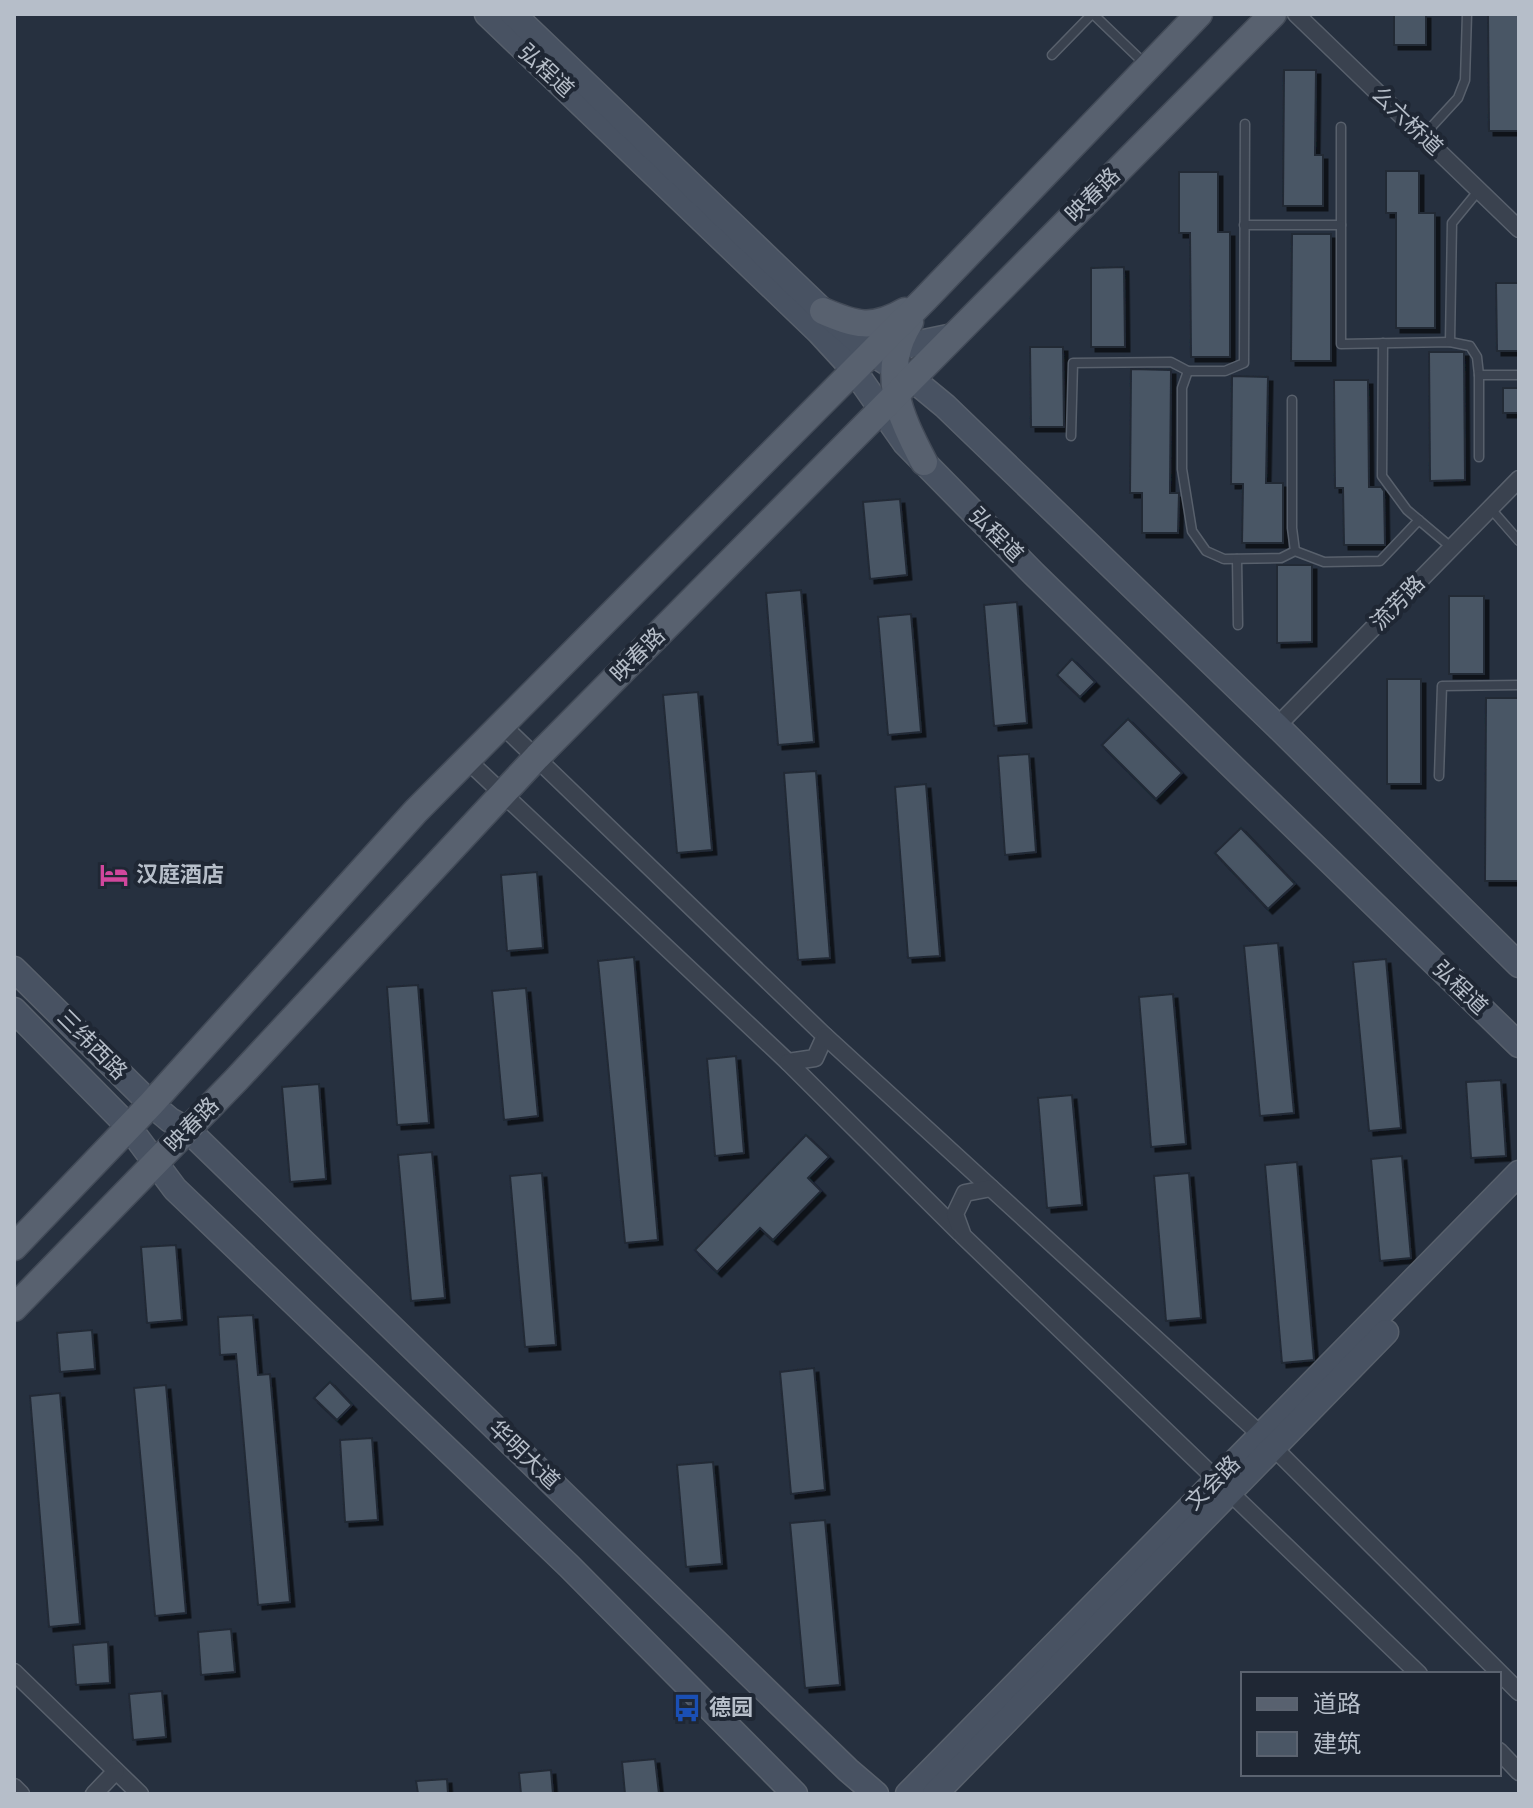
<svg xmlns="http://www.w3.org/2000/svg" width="1533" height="1808" font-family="'Nunito Sans','Noto Sans SC',sans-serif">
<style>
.building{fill:#4a5665;stroke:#212936;stroke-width:2;filter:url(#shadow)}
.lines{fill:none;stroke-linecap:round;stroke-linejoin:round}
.lane-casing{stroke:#58606c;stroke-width:11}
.street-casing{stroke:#58606c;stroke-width:19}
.secondary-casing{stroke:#58606c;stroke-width:27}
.primary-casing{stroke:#434b58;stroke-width:29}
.lane{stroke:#3a424f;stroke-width:8}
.street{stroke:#3a424f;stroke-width:16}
.secondary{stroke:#485262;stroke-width:24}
.primary{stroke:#58616f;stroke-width:26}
.labels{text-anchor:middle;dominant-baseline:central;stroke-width:8;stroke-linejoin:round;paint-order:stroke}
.street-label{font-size:22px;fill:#b6bec9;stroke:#1f2734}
.poi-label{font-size:22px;font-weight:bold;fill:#b6bec9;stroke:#1f2734;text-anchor:start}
</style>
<defs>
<filter id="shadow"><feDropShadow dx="4.5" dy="4.5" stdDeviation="0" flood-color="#0009"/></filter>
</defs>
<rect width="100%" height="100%" fill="#26303f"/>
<g class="building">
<rect x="1394" y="14" width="32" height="31"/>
<path d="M 1488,14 L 1519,14 L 1519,131 L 1489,131 Z"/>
<path d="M 1284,70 L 1316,70 L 1315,155 L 1323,155 L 1323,206 L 1283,206 Z"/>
<path d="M 1386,171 L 1419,171 L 1419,213 L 1435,213 L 1435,328 L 1396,328 L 1396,213 L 1386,213 Z"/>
<path d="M 1179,172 L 1218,172 L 1218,232 L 1230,232 L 1230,357 L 1191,357 L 1190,233 L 1179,233 Z"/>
<path d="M 1292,234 L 1331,234 L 1331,361 L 1291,361 Z"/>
<path d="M 1124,267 L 1125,347 L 1091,347 L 1091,268 Z"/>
<path d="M 1496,283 L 1519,283 L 1519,351 L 1497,351 Z"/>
<path d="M 1030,347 L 1063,347 L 1064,427 L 1031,427 Z"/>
<path d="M 1429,352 L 1464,352 L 1465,480 L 1430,481 Z"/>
<path d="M 1131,369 L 1171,370 L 1170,493 L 1179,493 L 1178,533 L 1142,533 L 1142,493 L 1130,493 Z"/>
<path d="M 1232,376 L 1268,377 L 1266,483 L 1283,483 L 1283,543 L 1242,543 L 1243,484 L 1231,484 Z"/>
<path d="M 1334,380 L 1368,380 L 1369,487 L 1381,487 L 1384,491 L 1385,545 L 1344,545 L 1343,488 L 1335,488 Z"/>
<rect x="1503" y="388" width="16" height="25"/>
<path d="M 900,499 L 907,575 L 870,579 L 863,502 Z"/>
<path d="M 1277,565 L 1312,565 L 1312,642 L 1277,643 Z"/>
<path d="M 801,590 L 814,742 L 778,745 L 766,593 Z"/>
<rect x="1449" y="596" width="35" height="78"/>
<path d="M 1017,602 L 1027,723 L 994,726 L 984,605 Z"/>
<path d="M 911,614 L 921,732 L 888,735 L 878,617 Z"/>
<path d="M 1072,659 L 1095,682 L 1080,697 L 1057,675 Z"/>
<rect x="1387" y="679" width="34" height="105"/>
<path d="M 698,692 L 712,850 L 677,853 L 663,695 Z"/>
<path d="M 1486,698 L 1519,698 L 1519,881 L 1485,881 Z"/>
<path d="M 1128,719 L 1182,773 L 1156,799 L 1102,745 Z"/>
<path d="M 1029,754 L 1036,852 L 1005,855 L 998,756 Z"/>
<path d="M 816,771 L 830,958 L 798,960 L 784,773 Z"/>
<path d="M 926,784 L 940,956 L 908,958 L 895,787 Z"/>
<path d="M 1241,828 L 1295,884 L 1268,909 L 1215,853 Z"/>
<path d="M 537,872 L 543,948 L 507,951 L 501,875 Z"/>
<path d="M 1278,943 L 1294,1113 L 1260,1116 L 1244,946 Z"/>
<path d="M 634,957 L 658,1240 L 625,1243 L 598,961 Z"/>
<path d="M 1386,959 L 1401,1128 L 1369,1131 L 1353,962 Z"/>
<path d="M 418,985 L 429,1123 L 397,1125 L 387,987 Z"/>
<path d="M 526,988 L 538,1116 L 504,1120 L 492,991 Z"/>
<path d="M 1173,994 L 1186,1144 L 1151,1147 L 1139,997 Z"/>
<path d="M 736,1056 L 744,1153 L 715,1156 L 707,1059 Z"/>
<path d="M 1501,1080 L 1506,1156 L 1471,1158 L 1466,1082 Z"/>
<path d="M 319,1084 L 326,1179 L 290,1182 L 282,1087 Z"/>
<path d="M 1072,1095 L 1082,1205 L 1047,1208 L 1038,1098 Z"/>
<path d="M 806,1135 L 829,1157 L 808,1178 L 821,1191 L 773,1240 L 760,1228 L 717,1272 L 695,1250 Z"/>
<path d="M 432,1152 L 445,1298 L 411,1301 L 398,1155 Z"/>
<path d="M 1402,1156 L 1411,1258 L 1380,1261 L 1371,1159 Z"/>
<path d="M 1297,1162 L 1314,1360 L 1282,1363 L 1265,1165 Z"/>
<path d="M 542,1173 L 556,1345 L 525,1347 L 510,1176 Z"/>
<path d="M 1189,1173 L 1201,1318 L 1166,1321 L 1154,1176 Z"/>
<path d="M 176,1245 L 182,1320 L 147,1323 L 141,1247 Z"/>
<path d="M 253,1315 L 258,1375 L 270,1374 L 290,1602 L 258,1605 L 236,1354 L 220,1355 L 218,1317 Z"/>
<path d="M 92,1330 L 95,1369 L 60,1372 L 57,1333 Z"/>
<path d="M 814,1368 L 825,1490 L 791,1494 L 780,1372 Z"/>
<path d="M 330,1382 L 352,1405 L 337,1420 L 314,1398 Z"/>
<path d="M 166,1385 L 186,1613 L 155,1616 L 134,1388 Z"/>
<path d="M 60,1393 L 80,1624 L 49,1627 L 30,1396 Z"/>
<path d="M 372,1438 L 378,1520 L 345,1522 L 340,1440 Z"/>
<path d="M 713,1462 L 722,1564 L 686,1567 L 677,1465 Z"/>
<path d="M 825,1520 L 840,1685 L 805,1688 L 790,1523 Z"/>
<path d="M 231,1629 L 235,1672 L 201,1675 L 198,1632 Z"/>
<path d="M 108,1642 L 110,1683 L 76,1685 L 73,1645 Z"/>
<path d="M 162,1691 L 166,1737 L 133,1740 L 129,1694 Z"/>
<path d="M 655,1759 L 659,1794 L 625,1794 L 622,1762 Z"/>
<path d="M 551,1770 L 553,1794 L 521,1794 L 519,1773 Z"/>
<path d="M 447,1779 L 448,1794 L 418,1794 L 416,1781 Z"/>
</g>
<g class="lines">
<defs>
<g id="lane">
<path d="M 1093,14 L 1144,63"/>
<path d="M 1052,55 L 1092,14"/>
<path d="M 1423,136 L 1458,98 L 1465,80 L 1467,14"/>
<path d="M 1244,225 L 1341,225 L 1341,127"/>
<path d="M 1341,225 L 1341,344 L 1450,342 L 1470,346 L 1477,357 L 1479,375 L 1519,375"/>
<path d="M 1450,342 L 1452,223 L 1479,190"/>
<path d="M 1383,343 L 1382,476 L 1407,510 L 1452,548"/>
<path d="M 1188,371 L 1182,388 L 1182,469 L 1192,531 L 1206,551 L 1224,559 L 1281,558 L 1295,551 L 1324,562 L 1380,561 L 1419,520"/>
<path d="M 1292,400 L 1292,528 L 1295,551"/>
<path d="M 1071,436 L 1073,363 L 1171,362 L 1188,371 L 1225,371 L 1244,363 L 1245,124"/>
<path d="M 1479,457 L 1479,375"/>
<path d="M 1491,509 L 1519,541"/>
<path d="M 1237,559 L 1238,625"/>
<path d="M 1439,776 L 1442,686 L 1519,685"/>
</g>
<g id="street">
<path d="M 1296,14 L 1519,229"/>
<path d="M 1277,726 L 1519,479"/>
<path d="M 466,759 L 788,1062 L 815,1058 L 825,1036 L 501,724"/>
<path d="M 825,1036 L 991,1188"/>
<path d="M 788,1062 L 960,1233"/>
<path d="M 14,1672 L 140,1794"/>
<path d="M 1419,1674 L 963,1236 L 955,1214 L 965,1193 L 991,1188 L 1261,1435 L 1519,1692"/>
<path d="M 1499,1751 L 1519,1772"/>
<path d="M 14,1787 L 21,1794"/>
<path d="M 94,1794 L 116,1771"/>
</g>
<g id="secondary">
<path d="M 487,14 L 819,332 L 853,369 L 905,443 L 1034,574 L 1519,1045"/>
<path d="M 513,14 L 823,311 L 870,352 L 911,378 L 945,406 L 1277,726 L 1519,965"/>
<path d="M 881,346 L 910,345 L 953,336"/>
<path d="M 14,969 L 151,1104 L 170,1120 L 188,1130 L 848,1770 L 876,1794"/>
<path d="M 14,1010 L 128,1126 L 175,1189 L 569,1566 L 795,1794"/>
<path d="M 908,1794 L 1519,1173"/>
<path d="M 935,1794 L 1386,1332"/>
</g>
<g id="primary">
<path d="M 823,311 C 856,325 872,330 905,311"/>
<path d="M 910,322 C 879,372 899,414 924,462"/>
<path d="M 14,1247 L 151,1104 L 416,811 L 925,299 L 1199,14"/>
<path d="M 14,1308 L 236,1080 L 537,757 L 1273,14"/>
</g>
</defs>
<use href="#lane" class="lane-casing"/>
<use href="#street" class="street-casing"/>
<use href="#secondary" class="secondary-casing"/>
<use href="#primary" class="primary-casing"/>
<use href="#lane" class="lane"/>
<use href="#street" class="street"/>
<use href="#secondary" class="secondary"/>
<use href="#primary" class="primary"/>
</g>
<defs>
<symbol id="hotel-bare" viewBox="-9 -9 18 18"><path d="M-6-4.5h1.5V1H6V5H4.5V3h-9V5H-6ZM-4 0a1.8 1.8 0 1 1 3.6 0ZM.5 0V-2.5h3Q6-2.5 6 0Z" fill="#d1479c" stroke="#1f2734" stroke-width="2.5" paint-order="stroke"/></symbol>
<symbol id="bus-bare" viewBox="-9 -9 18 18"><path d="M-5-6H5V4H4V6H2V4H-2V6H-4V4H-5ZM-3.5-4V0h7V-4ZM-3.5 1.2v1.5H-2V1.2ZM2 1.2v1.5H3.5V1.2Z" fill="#1a4fb4" stroke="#1f2734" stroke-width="2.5" paint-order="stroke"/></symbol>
</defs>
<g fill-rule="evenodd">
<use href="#hotel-bare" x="94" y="855" width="40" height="40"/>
<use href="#bus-bare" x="667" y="1688" width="40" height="40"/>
</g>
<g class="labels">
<g class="street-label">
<text transform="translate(546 71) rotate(43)">弘程道</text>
<text transform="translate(1407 121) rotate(44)">么六桥道</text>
<text transform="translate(1093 195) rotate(-45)">映春路</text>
<text transform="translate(996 535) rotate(45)">弘程道</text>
<text transform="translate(1398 603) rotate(-46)">流芳路</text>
<text transform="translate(638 655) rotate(-45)">映春路</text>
<text transform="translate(1460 988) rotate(44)">弘程道</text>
<text transform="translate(92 1045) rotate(45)">三纬西路</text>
<text transform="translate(192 1125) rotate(-46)">映春路</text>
<text transform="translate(524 1455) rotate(44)">华明大道</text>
<text transform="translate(1213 1483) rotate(-45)">文会路</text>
</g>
<g class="poi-label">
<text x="136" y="875">汉庭酒店</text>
<text x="709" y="1708">德园</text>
</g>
</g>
<rect width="1533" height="1808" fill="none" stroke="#b6bec9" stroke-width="32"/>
<rect x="1241" y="1672" width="260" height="104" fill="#1f2734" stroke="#5b6370" stroke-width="2"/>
<rect x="1257" y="1698" width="40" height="12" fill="#58616f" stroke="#5b6370" stroke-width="2"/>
<text x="1313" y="1712" font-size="24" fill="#b6bec9">道路</text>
<rect x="1257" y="1732" width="40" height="24" fill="#4a5665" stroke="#5b6370" stroke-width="2"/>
<text x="1313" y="1752" font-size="24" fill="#b6bec9">建筑</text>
</svg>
